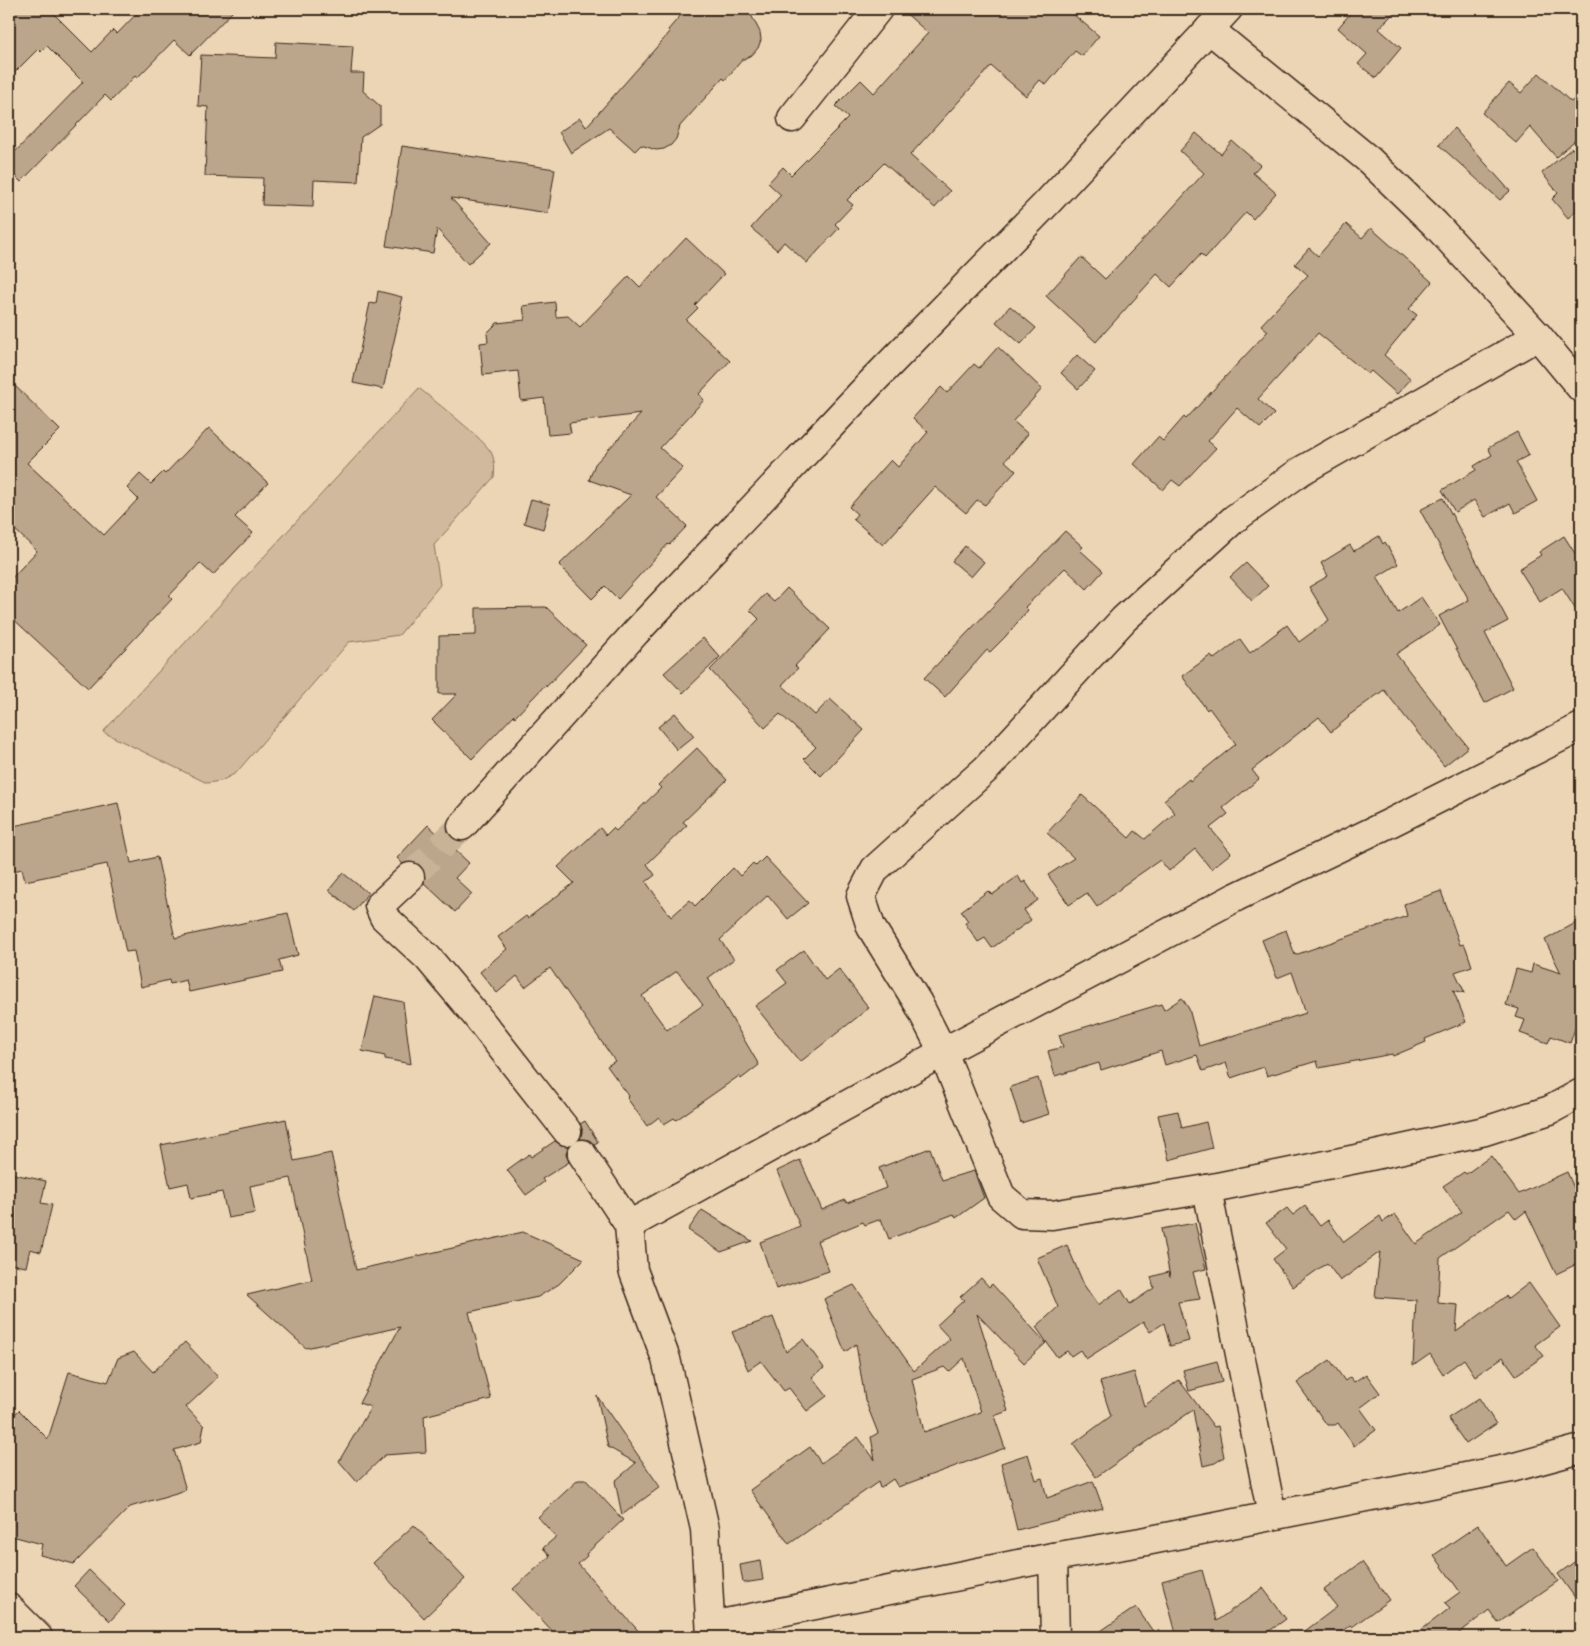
<svg xmlns="http://www.w3.org/2000/svg" width="1590" height="1646" font-family="Caveat,sans-serif">
<style>
.green{fill:#d0b99c;stroke:#86725d}
.building{fill:#bba68b;stroke:#3b2a1e;fill-rule:evenodd}
.lines{fill:none;stroke-linecap:round;stroke-linejoin:round}
.minor-tunnel{stroke:#c9b397;stroke-width:28;stroke-dasharray:28 14;stroke-linecap:butt}
.minor-casing{stroke:#3b2a1e;stroke-width:31}
.major-casing{stroke:#3b2a1e;stroke-width:31}
.minor{stroke:#ecd5b5;stroke-width:28}
.major{stroke:#ecd5b5;stroke-width:28}
</style>
<rect width="100%" height="100%" fill="#ecd5b5"/>
<filter id="ink" filterUnits="userSpaceOnUse"><feTurbulence type="fractalNoise" baseFrequency=".02" numOctaves="2"/><feDisplacementMap in="SourceGraphic" scale="10" xChannelSelector="R" yChannelSelector="G"/><feConvolveMatrix kernelMatrix="1 2 1 2 8 2 1 2 1" color-interpolation-filters="sRGB"/></filter>
<g filter="url(#ink)">
<path class="green" d="M 419,388 C 434,401 486,440 492,454 C 495,462 495,469 494,477 L 434,545 L 440,585 L 399,635 L 349,642 L 236,773 L 221,781 L 207,783 L 103,732 Z"/>
<g class="building">
<path d="M 9,9 L 49,9 L 92,52 L 113,30 L 117,34 L 141,9 L 235,9 L 190,55 L 174,40 L 137,78 L 135,76 L 111,101 L 105,95 L 21,182 L 9,170 L 9,158 L 83,82 L 47,46 L 41,52 L 38,49 L 9,78 Z"/>
<path d="M 686,9 L 748,9 L 760,32 L 761,40 L 758,48 L 753,54 L 742,60 L 725,80 L 723,78 L 680,126 L 676,139 L 671,145 L 664,149 L 656,150 L 641,145 L 635,151 L 609,128 L 571,153 L 559,132 L 580,118 L 586,127 L 670,32 L 668,30 Z"/>
<path d="M 901,9 L 1067,9 L 1099,36 L 1082,56 L 1075,51 L 1046,85 L 1040,80 L 1026,96 L 991,66 L 910,155 L 950,191 L 935,208 L 884,163 L 847,200 L 853,205 L 835,224 L 839,228 L 807,263 L 784,242 L 777,250 L 751,228 L 781,195 L 768,183 L 783,167 L 791,175 L 848,118 L 835,106 L 861,80 L 874,93 L 928,33 Z"/>
<path d="M 1354,9 L 1397,9 L 1379,29 L 1401,48 L 1376,78 L 1358,64 L 1367,54 L 1338,28 Z"/>
<path d="M 276,42 L 353,46 L 351,73 L 364,73 L 363,91 L 380,106 L 380,124 L 361,137 L 358,182 L 314,180 L 313,207 L 262,205 L 263,178 L 205,176 L 208,107 L 198,106 L 201,55 L 275,58 Z"/>
<path d="M 1539,73 L 1571,102 L 1581,93 L 1581,135 L 1556,157 L 1530,127 L 1516,143 L 1482,113 L 1509,83 L 1521,93 Z"/>
<path d="M 1454,128 L 1510,191 L 1500,200 L 1439,145 Z"/>
<path d="M 1196,133 L 1221,154 L 1232,141 L 1260,165 L 1253,173 L 1276,193 L 1253,219 L 1246,212 L 1205,258 L 1201,254 L 1171,287 L 1157,274 L 1096,342 L 1046,296 L 1081,257 L 1105,279 L 1156,226 L 1204,173 L 1180,151 Z"/>
<path d="M 402,146 L 555,169 L 548,213 L 451,198 L 491,243 L 468,264 L 437,229 L 433,253 L 386,246 Z"/>
<path d="M 1572,148 L 1581,159 L 1581,207 L 1568,218 L 1552,199 L 1558,193 L 1542,173 Z"/>
<path d="M 1346,224 L 1362,238 L 1371,228 L 1432,282 L 1409,309 L 1417,315 L 1384,355 L 1411,379 L 1397,394 L 1371,371 L 1368,374 L 1318,333 L 1258,399 L 1274,414 L 1260,428 L 1237,408 L 1208,441 L 1216,448 L 1180,486 L 1172,480 L 1163,490 L 1134,464 L 1158,437 L 1163,441 L 1184,417 L 1186,419 L 1268,331 L 1261,325 L 1308,275 L 1295,264 L 1309,248 L 1318,256 Z"/>
<path d="M 686,238 L 724,274 L 695,305 L 698,308 L 686,320 L 730,361 L 699,394 L 704,400 L 660,448 L 683,468 L 656,497 L 687,526 L 669,545 L 668,544 L 618,599 L 605,586 L 592,599 L 559,565 L 631,495 L 589,480 L 595,464 L 641,414 L 569,423 L 571,433 L 548,435 L 544,398 L 521,401 L 518,371 L 483,375 L 480,343 L 488,342 L 487,333 L 497,323 L 525,320 L 523,306 L 555,302 L 556,317 L 568,316 L 580,327 L 629,276 L 640,287 Z"/>
<path d="M 378,291 L 402,297 L 400,304 L 402,306 L 383,389 L 353,383 L 370,303 L 376,304 Z"/>
<path d="M 1010,306 L 1036,328 L 1021,344 L 996,322 Z"/>
<path d="M 998,347 L 1042,389 L 1013,421 L 1028,434 L 1005,461 L 1016,471 L 985,505 L 977,500 L 966,513 L 935,487 L 883,545 L 853,519 L 857,514 L 849,507 L 891,460 L 898,467 L 928,432 L 913,418 L 941,387 L 947,393 L 974,364 L 979,368 Z"/>
<path d="M 1077,355 L 1095,371 L 1078,389 L 1061,373 Z"/>
<path d="M 9,380 L 60,430 L 27,463 L 104,535 L 138,499 L 127,488 L 140,474 L 151,484 L 163,472 L 165,474 L 209,428 L 268,483 L 235,517 L 253,533 L 213,575 L 200,563 L 169,596 L 172,599 L 88,688 L 9,615 L 9,581 L 37,551 L 9,524 Z"/>
<path d="M 1517,432 L 1529,455 L 1516,462 L 1537,501 L 1515,513 L 1510,503 L 1485,517 L 1474,500 L 1455,512 L 1442,490 L 1476,470 L 1474,466 L 1492,455 L 1488,448 Z"/>
<path d="M 1443,498 L 1508,621 L 1485,633 L 1513,688 L 1485,703 L 1439,616 L 1469,600 L 1420,510 Z"/>
<path d="M 531,499 L 550,504 L 543,529 L 524,523 Z"/>
<path d="M 1065,531 L 1083,547 L 1080,550 L 1103,571 L 1087,589 L 1065,568 L 1025,607 L 1028,610 L 1005,637 L 990,652 L 987,650 L 945,697 L 924,678 Z"/>
<path d="M 1379,536 L 1383,544 L 1385,542 L 1398,564 L 1377,577 L 1398,613 L 1421,597 L 1440,625 L 1396,654 L 1468,747 L 1444,766 L 1384,690 L 1348,716 L 1349,717 L 1331,732 L 1319,717 L 1252,770 L 1259,779 L 1223,808 L 1228,814 L 1210,828 L 1231,853 L 1211,869 L 1195,849 L 1169,871 L 1160,860 L 1121,887 L 1121,888 L 1097,907 L 1087,893 L 1069,905 L 1048,875 L 1074,858 L 1047,833 L 1082,795 L 1129,838 L 1135,831 L 1145,839 L 1175,813 L 1164,800 L 1189,779 L 1190,781 L 1236,744 L 1209,708 L 1207,710 L 1182,676 L 1211,655 L 1214,659 L 1240,639 L 1250,653 L 1287,625 L 1299,642 L 1329,620 L 1309,587 L 1328,576 L 1321,563 L 1350,545 L 1354,551 Z"/>
<path d="M 1564,536 L 1581,563 L 1581,618 L 1562,588 L 1540,602 L 1519,569 L 1541,555 L 1539,552 Z"/>
<path d="M 965,546 L 984,562 L 971,577 L 952,561 Z"/>
<path d="M 1246,563 L 1268,586 L 1252,601 L 1230,577 Z"/>
<path d="M 787,588 L 830,629 L 795,666 L 798,668 L 782,685 L 815,715 L 830,699 L 864,730 L 821,776 L 804,759 L 816,747 L 780,714 L 765,728 L 710,670 L 759,619 L 750,610 L 765,594 L 774,602 Z"/>
<path d="M 546,607 L 586,645 L 546,687 L 545,685 L 515,717 L 514,715 L 472,759 L 432,720 L 457,694 L 439,694 L 439,636 L 476,635 L 476,608 Z"/>
<path d="M 703,638 L 720,657 L 683,693 L 664,673 Z"/>
<path d="M 675,713 L 694,736 L 677,750 L 658,727 Z"/>
<path d="M 697,748 L 727,780 L 683,822 L 687,825 L 647,864 L 655,875 L 646,882 L 671,917 L 690,900 L 695,906 L 733,868 L 740,876 L 753,863 L 756,866 L 765,857 L 808,903 L 788,919 L 768,895 L 720,940 L 734,959 L 708,978 L 759,1065 L 741,1079 L 739,1076 L 676,1120 L 674,1118 L 664,1124 L 659,1117 L 647,1126 L 627,1098 L 629,1096 L 607,1066 L 615,1061 L 550,968 L 525,987 L 517,976 L 497,993 L 480,972 L 507,949 L 498,937 L 526,916 L 528,918 L 574,883 L 558,867 L 600,828 L 606,835 L 613,828 L 616,831 L 661,788 L 658,785 ZM 677,971 L 703,1005 L 667,1030 L 642,996 Z"/>
<path d="M 118,803 L 131,863 L 157,857 L 175,938 L 288,913 L 298,955 L 279,960 L 282,972 L 189,992 L 186,980 L 170,984 L 169,980 L 141,987 L 134,951 L 126,952 L 107,864 L 25,881 L 22,869 L 9,872 L 9,827 Z"/>
<path d="M 428,825 L 469,863 L 455,878 L 472,894 L 455,912 L 424,883 L 425,874 L 421,866 L 414,862 L 403,864 L 397,858 Z"/>
<path d="M 343,873 L 368,893 L 354,911 L 329,890 Z"/>
<path d="M 1018,876 L 1022,883 L 1025,881 L 1038,900 L 1024,910 L 1031,920 L 992,948 L 985,938 L 978,942 L 965,923 L 968,921 L 961,911 L 988,891 L 992,895 Z"/>
<path d="M 1441,891 L 1460,945 L 1463,944 L 1466,948 L 1472,966 L 1455,972 L 1465,993 L 1453,990 L 1466,1022 L 1425,1039 L 1426,1042 L 1393,1056 L 1392,1054 L 1319,1068 L 1317,1061 L 1267,1076 L 1264,1067 L 1231,1078 L 1226,1063 L 1203,1071 L 1197,1055 L 1165,1065 L 1161,1051 L 1101,1070 L 1099,1063 L 1055,1076 L 1048,1051 L 1063,1047 L 1059,1035 L 1161,1004 L 1164,1010 L 1182,998 L 1189,1009 L 1199,1046 L 1306,1013 L 1292,972 L 1277,978 L 1262,940 L 1286,930 L 1295,955 L 1407,916 L 1404,904 Z"/>
<path d="M 1581,920 L 1581,1012 L 1581,1011 L 1570,1043 L 1551,1036 L 1548,1043 L 1520,1033 L 1525,1020 L 1516,1017 L 1519,1009 L 1506,1005 L 1516,969 L 1531,973 L 1533,964 L 1561,973 L 1545,940 Z"/>
<path d="M 804,950 L 825,980 L 839,969 L 869,1008 L 800,1062 L 755,1006 L 787,983 L 777,970 Z"/>
<path d="M 375,996 L 403,1002 L 411,1064 L 385,1059 L 385,1056 L 362,1051 Z"/>
<path d="M 1038,1078 L 1049,1114 L 1021,1123 L 1010,1087 Z"/>
<path d="M 1178,1111 L 1182,1128 L 1206,1122 L 1212,1148 L 1169,1160 L 1158,1115 Z"/>
<path d="M 286,1119 L 294,1161 L 331,1153 L 356,1270 L 523,1232 L 584,1259 L 559,1284 L 538,1297 L 469,1312 L 491,1399 L 424,1416 L 426,1452 L 385,1455 L 357,1482 L 339,1461 L 371,1407 L 359,1403 L 400,1327 L 306,1348 L 247,1295 L 312,1280 L 291,1178 L 250,1186 L 255,1213 L 228,1218 L 222,1192 L 191,1198 L 188,1183 L 170,1187 L 161,1145 Z"/>
<path d="M 585,1121 L 598,1142 L 594,1144 L 589,1140 L 580,1139 L 582,1129 L 580,1124 Z"/>
<path d="M 555,1141 L 561,1145 L 568,1146 L 566,1154 L 569,1162 L 542,1179 L 544,1182 L 526,1195 L 507,1170 L 529,1154 L 531,1157 Z"/>
<path d="M 930,1148 L 942,1180 L 974,1171 L 984,1198 L 956,1218 L 954,1214 L 889,1239 L 881,1219 L 865,1225 L 863,1222 L 817,1241 L 829,1271 L 776,1289 L 760,1242 L 800,1226 L 777,1171 L 800,1160 L 822,1210 L 845,1200 L 847,1203 L 886,1188 L 879,1168 Z"/>
<path d="M 1491,1156 L 1519,1194 L 1567,1172 L 1581,1204 L 1581,1262 L 1556,1274 L 1526,1211 L 1516,1219 L 1509,1210 L 1440,1258 L 1438,1303 L 1458,1305 L 1456,1332 L 1506,1296 L 1508,1299 L 1529,1283 L 1560,1327 L 1535,1345 L 1544,1356 L 1516,1375 L 1503,1357 L 1475,1376 L 1464,1359 L 1443,1374 L 1430,1354 L 1413,1366 L 1416,1300 L 1375,1297 L 1380,1252 L 1340,1281 L 1327,1263 L 1293,1287 L 1273,1259 L 1286,1249 L 1266,1223 L 1287,1208 L 1293,1215 L 1305,1206 L 1320,1226 L 1328,1220 L 1344,1242 L 1380,1216 L 1383,1222 L 1395,1214 L 1416,1244 L 1462,1212 L 1443,1186 L 1464,1172 L 1466,1174 Z"/>
<path d="M 9,1173 L 46,1181 L 41,1203 L 52,1205 L 41,1252 L 30,1249 L 26,1267 L 9,1264 Z"/>
<path d="M 702,1210 L 752,1241 L 721,1252 L 688,1230 Z"/>
<path d="M 1195,1223 L 1206,1269 L 1193,1272 L 1200,1299 L 1178,1302 L 1189,1341 L 1170,1346 L 1164,1323 L 1150,1332 L 1143,1322 L 1086,1359 L 1080,1350 L 1071,1356 L 1067,1351 L 1057,1357 L 1036,1327 L 1058,1307 L 1037,1258 L 1067,1245 L 1084,1285 L 1098,1305 L 1121,1289 L 1130,1304 L 1154,1288 L 1151,1277 L 1168,1272 L 1170,1277 L 1161,1229 Z"/>
<path d="M 981,1278 L 989,1287 L 992,1284 L 1046,1343 L 1024,1363 L 977,1314 L 1008,1411 L 994,1416 L 1005,1448 L 898,1487 L 893,1479 L 880,1488 L 878,1482 L 789,1544 L 750,1490 L 810,1447 L 821,1463 L 858,1437 L 875,1460 L 871,1437 L 878,1433 L 865,1400 L 856,1344 L 845,1352 L 824,1299 L 854,1285 L 914,1371 L 950,1339 L 937,1325 L 964,1300 L 960,1297 ZM 964,1358 L 981,1412 L 924,1432 L 912,1379 L 944,1367 L 949,1372 Z"/>
<path d="M 773,1317 L 786,1352 L 803,1339 L 824,1368 L 812,1377 L 827,1396 L 807,1411 L 789,1388 L 784,1391 L 761,1361 L 748,1370 L 732,1332 Z"/>
<path d="M 185,1342 L 218,1377 L 186,1407 L 204,1426 L 201,1442 L 174,1450 L 186,1490 L 130,1507 L 74,1564 L 40,1555 L 42,1544 L 12,1536 L 9,1499 L 9,1420 L 19,1410 L 48,1439 L 69,1372 L 108,1382 L 118,1358 L 134,1352 L 153,1372 Z"/>
<path d="M 1330,1360 L 1345,1381 L 1350,1377 L 1354,1382 L 1366,1374 L 1380,1393 L 1360,1408 L 1376,1430 L 1354,1446 L 1338,1423 L 1335,1425 L 1327,1425 L 1297,1383 Z"/>
<path d="M 1217,1361 L 1222,1382 L 1189,1391 L 1183,1370 Z"/>
<path d="M 1134,1372 L 1144,1406 L 1179,1380 L 1214,1427 L 1218,1426 L 1224,1457 L 1215,1463 L 1203,1466 L 1193,1410 L 1096,1477 L 1073,1444 L 1111,1416 L 1100,1382 Z"/>
<path d="M 597,1396 L 660,1487 L 622,1515 L 615,1481 L 636,1463 L 608,1447 Z"/>
<path d="M 1479,1398 L 1496,1424 L 1466,1444 L 1448,1418 Z"/>
<path d="M 1028,1454 L 1036,1480 L 1042,1478 L 1047,1498 L 1093,1481 L 1103,1508 L 1017,1530 L 1001,1463 Z"/>
<path d="M 578,1480 L 586,1480 L 623,1520 L 586,1554 L 587,1556 L 578,1564 L 644,1637 L 558,1637 L 513,1589 L 550,1556 L 543,1548 L 556,1537 L 538,1517 Z"/>
<path d="M 414,1525 L 465,1579 L 424,1618 L 373,1563 Z"/>
<path d="M 1478,1525 L 1506,1566 L 1533,1547 L 1558,1581 L 1498,1623 L 1489,1610 L 1454,1637 L 1412,1637 L 1450,1608 L 1445,1603 L 1460,1592 L 1434,1555 Z"/>
<path d="M 1581,1557 L 1581,1606 L 1558,1574 Z"/>
<path d="M 760,1561 L 763,1580 L 743,1583 L 740,1565 Z"/>
<path d="M 1362,1562 L 1389,1600 L 1352,1627 L 1350,1625 L 1335,1637 L 1297,1637 L 1337,1607 L 1324,1590 Z"/>
<path d="M 89,1570 L 125,1605 L 110,1621 L 74,1586 Z"/>
<path d="M 1202,1570 L 1216,1621 L 1263,1588 L 1286,1619 L 1261,1637 L 1177,1637 L 1162,1581 Z"/>
<path d="M 1136,1607 L 1157,1637 L 1092,1637 Z"/>
</g>
<g class="lines">
<path class="minor-tunnel" d="M 410,877 L 462,826"/>
<defs>
<g id="minor">
<path d="M 1209,29 L 1369,160 L 1435,224 L 1538,336 L 1581,388"/>
<path d="M 792,118 L 878,9"/>
<path d="M 1538,336 L 1301,471 L 1234,519 L 1124,619 L 986,769 L 875,869 L 861,896 L 871,927 L 918,1003 L 943,1052 L 1001,1196 L 1022,1214 L 1052,1215 L 1207,1189 L 1366,1157 L 1485,1131 L 1550,1110 L 1581,1093"/>
<path d="M 462,826 L 636,632 L 870,384 L 1046,204 L 1228,9"/>
<path d="M 410,877 L 379,906 L 384,917 L 428,958 L 475,1014 L 567,1131"/>
<path d="M 582,1154 L 629,1225 L 633,1270 L 666,1359 L 705,1529 L 711,1637"/>
<path d="M 1207,1189 L 1272,1515"/>
<path d="M 629,1225 L 943,1052 L 1236,897 L 1390,823 L 1581,727"/>
<path d="M 1053,1557 L 1055,1637"/>
<path d="M 711,1626 L 1053,1557 L 1141,1542 L 1511,1468 L 1581,1449"/>
</g>
<path id="major" d="M 9,1608 L 38,1637"/>
</defs>
<use href="#minor" class="minor-casing"/>
<use href="#major" class="major-casing"/>
<use href="#minor" class="minor"/>
<use href="#major" class="major"/>
</g>
</g>
<rect width="1590" height="1646" fill="none" stroke="#ecd5b5" stroke-width="30"/>
<rect x="15" y="15" width="1560" height="1616" fill="none" stroke="#3b2a1e" stroke-width="2" filter="url(#ink)"/>
</svg>
